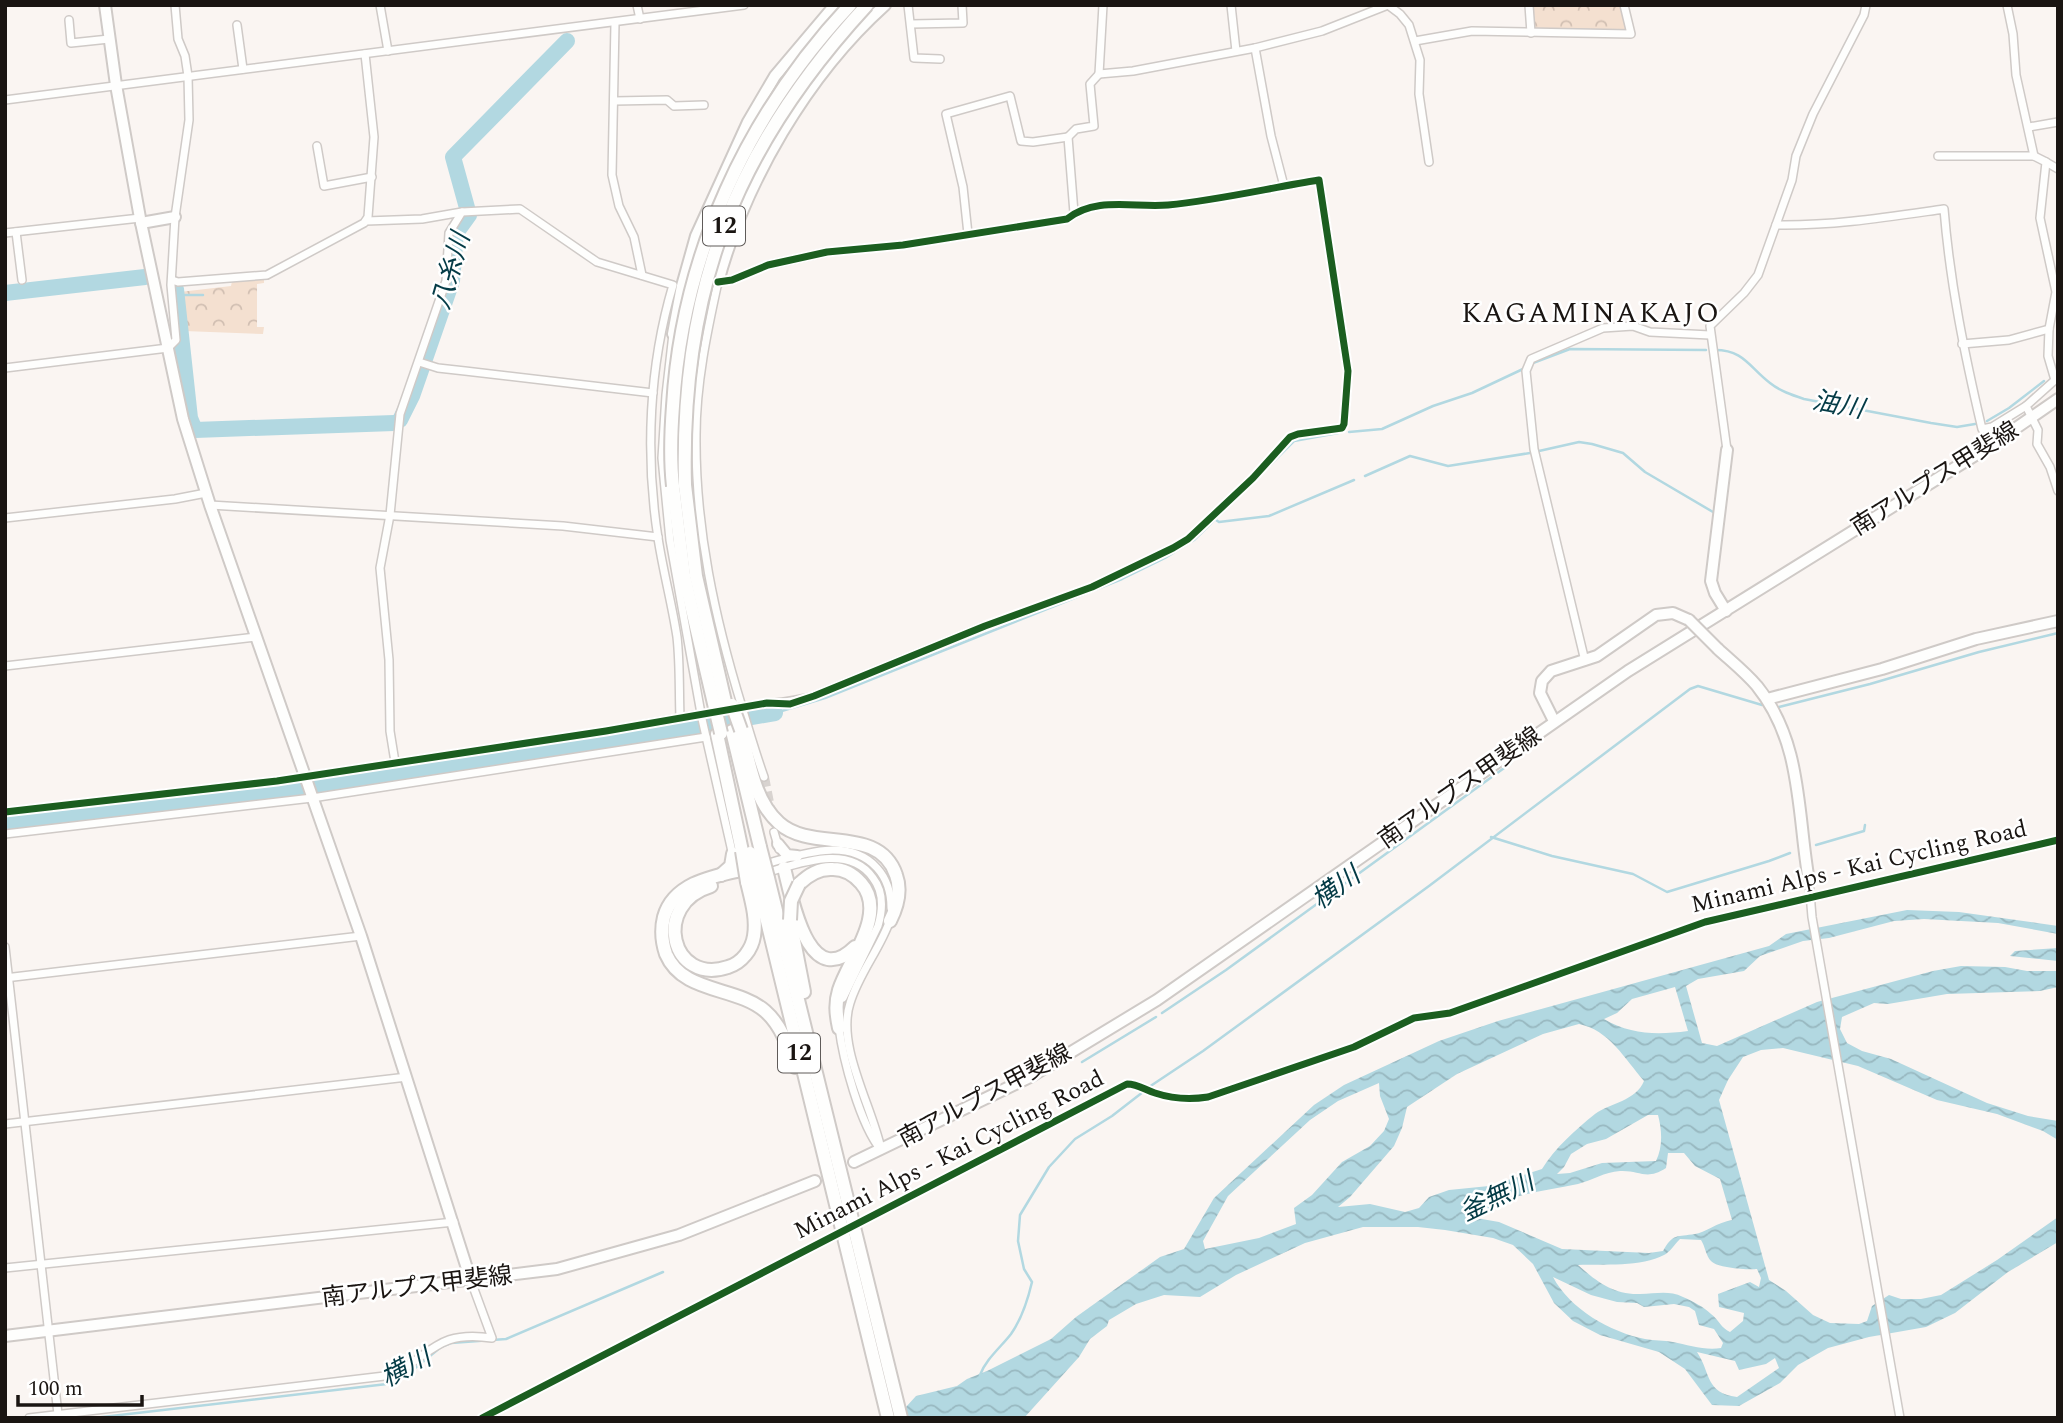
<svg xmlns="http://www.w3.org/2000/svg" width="2063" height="1423" font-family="Spectral,'Noto Sans JP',serif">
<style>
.park{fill:url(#park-crowns)}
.water{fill:url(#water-waves);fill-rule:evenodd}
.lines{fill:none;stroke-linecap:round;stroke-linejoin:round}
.stream{stroke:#b2d8e1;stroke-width:2.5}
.river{stroke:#b2d8e1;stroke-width:16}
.secondary-tunnel{stroke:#d8d3d0;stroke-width:10;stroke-dasharray:10 5;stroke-linecap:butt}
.street-casing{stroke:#cfcac7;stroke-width:10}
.secondary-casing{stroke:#cfcac7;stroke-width:14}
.highway-casing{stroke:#cfcac7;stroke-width:16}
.street{stroke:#fefefd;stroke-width:7}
.secondary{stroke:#fefefd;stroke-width:10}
.highway{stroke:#fefefd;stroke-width:12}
.secondary-bridge-casing{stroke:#cfcac7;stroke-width:14;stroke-linecap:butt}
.highway-bridge-casing{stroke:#cfcac7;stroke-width:16;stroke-linecap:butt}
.secondary-bridge{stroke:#fefefd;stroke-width:10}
.highway-bridge{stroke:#fefefd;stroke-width:12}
.cycleway-casing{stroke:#fff;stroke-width:11}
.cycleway{stroke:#1b5e20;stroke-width:7}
.labels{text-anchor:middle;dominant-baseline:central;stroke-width:5;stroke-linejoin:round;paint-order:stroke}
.shield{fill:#fff;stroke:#5f5b59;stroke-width:2}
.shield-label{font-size:23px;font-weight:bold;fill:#1a1512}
.street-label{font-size:24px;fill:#1a1512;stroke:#fff}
.water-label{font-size:26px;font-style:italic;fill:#043b46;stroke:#fff}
.quarter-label{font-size:28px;letter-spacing:2px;fill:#1a1512;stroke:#fff}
</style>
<defs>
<pattern id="park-crowns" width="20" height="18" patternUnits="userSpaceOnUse" patternTransform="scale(1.75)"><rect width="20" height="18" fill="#f4e0d0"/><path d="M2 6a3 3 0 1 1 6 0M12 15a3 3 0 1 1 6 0" fill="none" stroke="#d1bfb2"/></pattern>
<pattern id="water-waves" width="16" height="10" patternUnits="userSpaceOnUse" patternTransform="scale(1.75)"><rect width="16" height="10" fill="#b2d8e1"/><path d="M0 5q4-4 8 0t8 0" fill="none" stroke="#98b8c0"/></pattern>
</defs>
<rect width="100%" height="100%" fill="#faf5f2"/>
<g class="park">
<path d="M 1529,5 L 1624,5 L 1626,34 L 1531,33 Z"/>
<path d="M 264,279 L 264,283 L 257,284 L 257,327 L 264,327 L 263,334 L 184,331 L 180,292 L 231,286 L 232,281 Z"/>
</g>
<g class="water">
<path d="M 1907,910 L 1959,912 L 2058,926 L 2058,934 L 1998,923 L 1924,919 L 1894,921 L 1829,938 L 1803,941 L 1760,956 L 1744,971 L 1698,979 L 1686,986 L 1702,1043 L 1717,1046 L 1817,1002 L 1933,971 L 1961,966 L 2005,967 L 2027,971 L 2058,971 L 2058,987 L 2040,991 L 1947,994 L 1888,1004 L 1874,1003 L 1842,1017 L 1840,1029 L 1847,1043 L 1862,1051 L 1891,1059 L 1987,1103 L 2028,1116 L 2058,1121 L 2058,1140 L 2043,1131 L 1997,1114 L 1937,1100 L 1858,1066 L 1783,1048 L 1761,1050 L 1743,1057 L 1728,1080 L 1719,1100 L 1769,1280 L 1786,1291 L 1813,1315 L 1830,1323 L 1859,1324 L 1867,1321 L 1872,1306 L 1889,1295 L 1901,1299 L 1921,1299 L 1941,1295 L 1997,1260 L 2058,1217 L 2058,1242 L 2008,1272 L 1955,1313 L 1926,1327 L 1869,1337 L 1828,1348 L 1798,1365 L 1780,1383 L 1739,1406 L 1712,1405 L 1685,1369 L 1659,1352 L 1600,1335 L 1573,1321 L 1554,1303 L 1533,1264 L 1513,1245 L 1493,1238 L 1445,1230 L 1418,1227 L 1363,1227 L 1305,1243 L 1236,1275 L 1200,1297 L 1164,1295 L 1136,1304 L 1109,1320 L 1107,1326 L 1090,1339 L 1079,1357 L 1024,1418 L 896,1418 L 916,1396 L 957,1386 L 967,1379 L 987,1371 L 1051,1339 L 1076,1317 L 1160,1257 L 1184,1249 L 1214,1198 L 1314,1105 L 1344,1085 L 1439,1041 L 1498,1021 L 1769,946 L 1786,934 ZM 1675,987 L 1688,1031 C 1658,1035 1631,1035 1604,1019 L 1617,1013 L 1632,999 ZM 1579,1024 C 1609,1030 1625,1059 1644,1081 C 1636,1101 1610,1103 1595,1114 C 1575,1130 1555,1148 1542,1169 L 1489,1186 L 1449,1190 L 1429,1197 L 1419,1208 L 1405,1212 L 1370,1204 L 1338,1207 L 1350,1197 L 1394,1146 L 1402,1128 L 1407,1107 L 1457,1074 L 1543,1034 ZM 1379,1083 L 1380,1096 L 1389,1119 L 1384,1131 L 1370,1146 L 1342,1162 L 1312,1195 L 1294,1208 L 1296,1224 L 1259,1238 L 1205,1249 L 1203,1241 L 1228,1196 L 1310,1120 L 1338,1101 ZM 1648,1115 L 1658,1115 C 1662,1130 1663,1147 1656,1161 L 1602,1163 L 1570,1173 L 1557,1174 L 1564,1167 L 1571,1154 L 1587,1144 L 1606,1139 ZM 1668,1153 L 1684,1153 L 1695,1166 L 1720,1179 L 1732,1220 C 1718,1222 1704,1233 1695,1234 C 1677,1237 1673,1233 1663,1251 L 1649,1253 L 1562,1249 L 1499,1222 L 1476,1218 C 1507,1193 1541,1192 1578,1184 C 1593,1180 1604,1172 1620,1171 C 1640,1170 1646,1181 1666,1168 ZM 1680,1239 L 1701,1240 C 1705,1246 1706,1256 1711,1261 C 1717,1268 1748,1270 1757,1269 L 1761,1278 L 1759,1287 L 1750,1282 L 1718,1294 L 1719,1307 L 1744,1313 L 1743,1321 L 1730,1332 C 1721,1328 1719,1320 1711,1314 C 1704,1307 1692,1301 1683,1297 C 1668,1290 1656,1294 1640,1294 C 1614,1295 1597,1282 1578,1265 C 1603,1264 1642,1267 1664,1255 C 1669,1253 1675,1244 1680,1239 ZM 1553,1277 L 1591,1295 L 1617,1302 L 1637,1303 L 1644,1307 L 1674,1304 L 1689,1307 L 1695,1311 L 1699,1325 L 1714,1329 L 1723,1343 L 1721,1348 C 1706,1351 1688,1345 1673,1342 C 1664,1340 1654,1341 1645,1339 C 1610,1332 1570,1309 1553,1277 ZM 1697,1352 L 1735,1361 L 1739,1370 L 1766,1364 L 1775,1358 L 1779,1368 L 1737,1397 C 1705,1393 1711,1373 1697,1352 Z"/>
<path d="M 2058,948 L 2058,961 L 2010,956 L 2015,951 Z"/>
</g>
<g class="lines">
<g class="stream">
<path d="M 177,295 L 203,295"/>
<path d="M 1715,350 C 1744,350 1749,367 1770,383 C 1780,391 1792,395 1804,399 L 1931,423 L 1957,427 L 1975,424"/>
<path d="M 1533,363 L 1570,349 L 1706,350"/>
<path d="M 1987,421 L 2009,408 L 2044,381"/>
<path d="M 1349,432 L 1382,429 L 1433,406 L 1472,393 L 1523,369"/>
<path d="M 1539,451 L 1579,442 L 1592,444 L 1623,453 L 1645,472 L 1713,512"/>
<path d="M 1261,474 L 1294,441 L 1338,433"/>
<path d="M 1365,476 L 1410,456 L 1448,466 L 1530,453"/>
<path d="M 1216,520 L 1219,522 L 1269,516 L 1354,480"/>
<path d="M 1779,707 L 1870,684 L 1979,652 L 2058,633"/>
<path d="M 775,713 L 825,698 L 1122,579 L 1165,558 L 1194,540 L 1249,486"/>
<path d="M 1491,837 L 1552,856 L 1633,874 L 1667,892 L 1769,861 L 1790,853"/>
<path d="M 1816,845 L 1864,831 L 1865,825"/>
<path d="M 1162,1013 L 1226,970 L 1511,763"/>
<path d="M 1082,1062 L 1156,1017"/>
<path d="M 980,1375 C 986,1359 1001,1347 1011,1334 C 1021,1320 1028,1299 1032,1282 L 1024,1269 L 1018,1241 L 1020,1215 L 1049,1167 L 1075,1139 L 1112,1116 L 1152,1085 L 1203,1051 L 1429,886 L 1690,689 L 1698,686 L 1762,705"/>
<path d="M 94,1418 L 387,1384 L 414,1369 L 441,1347 L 451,1343 L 506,1339 L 663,1272"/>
</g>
<g class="river">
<path d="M 176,289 L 190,418 L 195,430 L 394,423"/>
<path d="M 5,293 L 145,277"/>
<path d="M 400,420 L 412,396 L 452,281 L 456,233 L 469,215 L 453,157 L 567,41"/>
<path d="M 5,823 C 263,798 520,758 775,713"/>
</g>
<path class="secondary-tunnel" d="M 764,777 L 771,813"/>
<defs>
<g id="street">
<path d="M 380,5 L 388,51"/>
<path d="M 637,5 L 640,19"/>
<path d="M 908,5 L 914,58 L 940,59"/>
<path d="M 1231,5 L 1236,51"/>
<path d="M 1388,5 L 1400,14 L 1409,25 L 1420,60 L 1419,94 L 1429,162"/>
<path d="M 1529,5 L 1531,33"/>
<path d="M 2007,5 L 2013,34 L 2016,75 L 2034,156"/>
<path d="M 69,20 L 71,43 L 109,39"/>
<path d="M 615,23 L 612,175 L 619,206 L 634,237 L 642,275"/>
<path d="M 911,24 L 963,23 L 962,5"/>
<path d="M 237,25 L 243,69"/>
<path d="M 1415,41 L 1472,31 L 1631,34 L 1624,5"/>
<path d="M 1255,48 L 1271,136 L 1284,186"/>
<path d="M 1099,74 L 1133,71 L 1255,48 L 1322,31 L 1388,5"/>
<path d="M 5,100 L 744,5"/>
<path d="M 614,101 L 667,100 L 674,106 L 704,105"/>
<path d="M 2029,127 L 2058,122"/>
<path d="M 317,146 L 324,186 L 372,177"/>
<path d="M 1938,156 L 2034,156 L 2046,162 L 2040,218 L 2056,292 L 2049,329 L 2048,356 L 2055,380 L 2026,406 L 2038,430 L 2037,444 L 2050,467 L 2058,491"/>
<path d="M 2046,162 L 2058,169"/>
<path d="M 1074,213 L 1068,137 L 1076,129 L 1094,126 L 1090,84 L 1099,74 L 1103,5"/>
<path d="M 366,221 L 422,219 L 462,212"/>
<path d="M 1776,225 C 1833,226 1888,217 1944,209 C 1950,284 1965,356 1982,429 L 1992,427 L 2026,406"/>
<path d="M 16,232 L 22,280"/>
<path d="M 5,233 L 140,218"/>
<path d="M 968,234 L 963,187 L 946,114 L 1010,96 L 1021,141 L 1033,142 L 1068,137"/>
<path d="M 172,280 L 178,282 L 267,275 L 364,223 L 368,217 L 374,137 L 365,54"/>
<path d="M 673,334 L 666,395 L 662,458 L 670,540 L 702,719 L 733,856"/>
<path d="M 1962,344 L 2009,340 L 2049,329"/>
<path d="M 419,362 L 438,368 L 465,371 L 653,393"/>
<path d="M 5,368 L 168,348 L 176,340 L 171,285 L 175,217 L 189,120 L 188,76 L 185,56 L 178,39 L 175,5"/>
<path d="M 1727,450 L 1710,326 L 1744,293 L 1758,275 L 1792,180 L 1796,156 L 1813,114 L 1864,15 L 1866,5"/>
<path d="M 210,505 L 563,526 L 658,537"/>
<path d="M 5,518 L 175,499 L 206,493"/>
<path d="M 1585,661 L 1534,449 L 1526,371 L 1531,359 L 1603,328 L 1633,326 L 1650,332 L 1710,335"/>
<path d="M 5,666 L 256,637"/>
<path d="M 395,762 L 390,731 L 389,660 L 380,568 L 390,515 L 400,414 L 446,281 L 449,233 L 462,212 L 520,209 L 597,262 L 673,285 C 649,366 645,454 658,538 C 663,571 672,604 677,637 C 680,663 679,691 680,717"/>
<path d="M 5,812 L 277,781 L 606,731 L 742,707 C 767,703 790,703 814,696 L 985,626 L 1092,587 L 1173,548 L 1188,539 L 1253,478 L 1290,437 L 1298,434 L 1342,428 L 1344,424 L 1348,371 L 1319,180 C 1269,188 1219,200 1168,205 C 1134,208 1096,196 1067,219 L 903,245 L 827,252 L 768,265 L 732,280 L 718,282 C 707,332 696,384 696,435 C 695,528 715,619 742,707 C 749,731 756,754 764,777"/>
<path d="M 774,832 L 779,849"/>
<path d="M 5,834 L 312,798 L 706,737"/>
<path d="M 761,865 C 797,856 847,835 877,868 C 887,879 891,893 891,908"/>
<path d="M 765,873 C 798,864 849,843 873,878 C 884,892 883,909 878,926 L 843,998"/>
<path d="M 1809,881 L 1812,917 L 1900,1418"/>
<path d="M 5,947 L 58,1414"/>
<path d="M 5,978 L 361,936"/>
<path d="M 839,1027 C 843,1060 860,1124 881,1150"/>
<path d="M 5,1124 L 407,1077"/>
<path d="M 881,1149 C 872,1106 836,1046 850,1003 C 859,973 880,949 890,920"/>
<path d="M 5,1268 L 454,1222"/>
<path d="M 29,1418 L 393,1375 C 433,1352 440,1330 492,1338 L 471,1281"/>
</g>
<g id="secondary">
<path d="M 105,5 L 116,85 L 140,218 L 183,419 L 210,505 L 361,936 L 471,1281"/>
<path d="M 141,223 L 175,217"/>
<path d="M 718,282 C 745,182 807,75 885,5"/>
<path d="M 673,334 L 682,286 L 696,236 L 748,122 L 775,76 L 835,5"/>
<path d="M 1726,611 L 1715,593 L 1711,581 L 1727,450"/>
<path d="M 1718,649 C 1731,661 1745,672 1757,686 C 1803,743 1797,814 1809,881"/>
<path d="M 1767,699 L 1882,669 L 1976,639 L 2058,621"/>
<path d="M 1554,721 L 1540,693 L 1542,681 L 1551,671 L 1597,656 L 1656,615 L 1673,613 L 1689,620"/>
<path d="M 778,844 L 787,855 L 797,856"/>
<path d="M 854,1162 L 1030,1077 L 1157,1000 L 1628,671 L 1990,446 L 2058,399"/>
<path d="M 5,1336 L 557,1269 L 679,1235 L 815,1181"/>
</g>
<g id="highway">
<path d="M 685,485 L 696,576 L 726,706"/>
<path d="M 673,486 L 684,575 L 715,708"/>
<path d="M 741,730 C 749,761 754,801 779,823 C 812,853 879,824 896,875 C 902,891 897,907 890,921"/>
<path d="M 732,731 L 760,847"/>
<path d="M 717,734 L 742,851"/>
<path d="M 784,868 C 792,898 808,993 855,947"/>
<path d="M 737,871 C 709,877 673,885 664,917 C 661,929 662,942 666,954 C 683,994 736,986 765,1011 C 781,1025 789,1047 795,1067"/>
<path d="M 721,875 L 731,866 L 733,854"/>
<path d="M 768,878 L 901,1418"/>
<path d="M 757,880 L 888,1418"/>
<path d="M 799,884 C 808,875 819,868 833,869 C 844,869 854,875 861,883 C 888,913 849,959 839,990 C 835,1003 836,1014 839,1028"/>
<path d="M 711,886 C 651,904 671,986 728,967 C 742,963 752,949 754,936 C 757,918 751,899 747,882"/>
<path d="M 790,920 L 804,992"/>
</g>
</defs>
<use href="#street" class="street-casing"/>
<use href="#secondary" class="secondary-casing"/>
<use href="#highway" class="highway-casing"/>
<use href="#street" class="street"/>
<use href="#secondary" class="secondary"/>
<use href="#highway" class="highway"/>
<defs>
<path id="secondary-bridge" d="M 1689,620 L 1718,649"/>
<g id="highway-bridge">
<path d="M 685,485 C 680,290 734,149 867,5"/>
<path d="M 673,486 C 670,460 671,432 673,406 C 682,255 747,115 850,5"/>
<path d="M 732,705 L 741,730"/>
<path d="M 715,708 L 721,733"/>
<path d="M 760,847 L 768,878"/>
<path d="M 742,851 L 747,882"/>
<path d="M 750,853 L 757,880"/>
<path d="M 790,920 L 791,901 L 799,884"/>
</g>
</defs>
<use href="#secondary-bridge" class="secondary-bridge-casing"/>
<use href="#highway-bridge" class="highway-bridge-casing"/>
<use href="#secondary-bridge" class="secondary-bridge"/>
<use href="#highway-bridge" class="highway-bridge"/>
<defs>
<g id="cycleway">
<path d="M 5,812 L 277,781 L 606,731 L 767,703 L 790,704 L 814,696 L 985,626 L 1092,587 L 1173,548 L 1188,539 L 1253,478 L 1290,437 L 1298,434 L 1342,428 L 1344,424 L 1348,371 L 1319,180 C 1269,188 1219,200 1168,205 C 1134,208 1096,196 1067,219 L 903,245 L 827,252 L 768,265 L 732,280 L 718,282"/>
<path d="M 482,1418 L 1127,1084 C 1138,1084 1145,1090 1155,1093 C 1173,1099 1189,1100 1208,1097 L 1354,1047 L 1414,1018 L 1450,1013 L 1705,922 L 2058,840"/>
</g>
</defs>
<use href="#cycleway" class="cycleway-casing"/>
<use href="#cycleway" class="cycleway"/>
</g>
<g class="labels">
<g class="shield">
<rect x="703" y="206.5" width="42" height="39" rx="5"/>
<rect x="778" y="1033.5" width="42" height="39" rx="5"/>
</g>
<g class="shield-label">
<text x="724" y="226">12</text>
<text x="799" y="1053">12</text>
</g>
<g class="street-label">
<text transform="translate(1935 479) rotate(-32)">南アルプス甲斐線</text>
<text transform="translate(1460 788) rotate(-35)">南アルプス甲斐線</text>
<text transform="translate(1859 867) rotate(-13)">Minami Alps - Kai Cycling Road</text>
<text transform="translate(985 1096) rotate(-28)">南アルプス甲斐線</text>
<text transform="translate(949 1155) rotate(-27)">Minami Alps - Kai Cycling Road</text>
<text transform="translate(417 1287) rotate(-7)">南アルプス甲斐線</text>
</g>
<g class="water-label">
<text transform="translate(451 271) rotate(-74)">八糸川</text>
<text transform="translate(1838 405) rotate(11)">油川</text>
<text transform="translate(1336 888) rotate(-36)">横川</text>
<text transform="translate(1497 1197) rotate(-26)">釜無川</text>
<text transform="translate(406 1368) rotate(-28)">横川</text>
</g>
<g class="quarter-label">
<text x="1591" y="313">KAGAMINAKAJO</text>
</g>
</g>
<rect width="2063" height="1423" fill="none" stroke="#1a1512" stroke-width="14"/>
<path d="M18 1395v10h124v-10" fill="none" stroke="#1a1512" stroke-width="3.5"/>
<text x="28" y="1395" font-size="21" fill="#1a1512" stroke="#ffffff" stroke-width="5" paint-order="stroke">100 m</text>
</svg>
